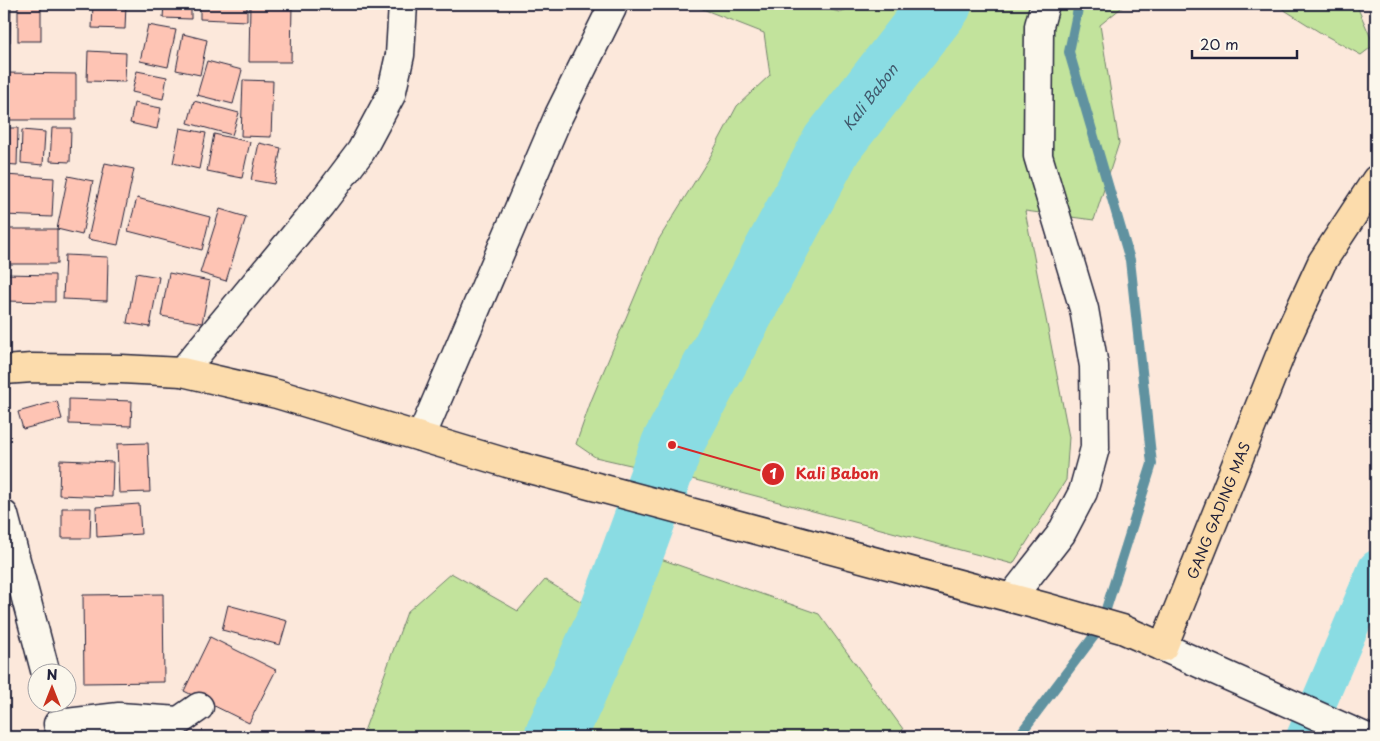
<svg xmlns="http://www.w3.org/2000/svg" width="1380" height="741" font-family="'Playpen Sans',sans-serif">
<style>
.green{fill:#c2e39c;stroke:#72826c}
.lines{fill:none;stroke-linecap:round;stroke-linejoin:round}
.stream{stroke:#6092a0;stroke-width:10}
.canal{stroke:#8adce3;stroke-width:36}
.river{stroke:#8adce3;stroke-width:62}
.building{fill:#fec4b4;stroke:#22223b}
.minor-casing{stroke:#22223b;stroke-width:31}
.major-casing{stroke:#22223b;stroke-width:31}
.minor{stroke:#fbf7ec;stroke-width:28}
.major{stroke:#fcdcac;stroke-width:28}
.labels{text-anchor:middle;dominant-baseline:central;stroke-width:4.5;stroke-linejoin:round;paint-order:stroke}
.street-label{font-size:14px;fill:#22223b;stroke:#fbf7ec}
.water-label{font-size:15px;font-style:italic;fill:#415a6d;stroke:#fbf7ec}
.leader{fill:none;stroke:#d62828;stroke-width:2}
.callout-dot{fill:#d62828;stroke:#fbf7ec;stroke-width:2}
.mark-label{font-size:15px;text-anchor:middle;font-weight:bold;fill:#fff}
.callout-label{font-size:15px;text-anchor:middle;font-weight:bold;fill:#d62828;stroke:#fbf7ec;stroke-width:4.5;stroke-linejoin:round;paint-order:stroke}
</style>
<rect width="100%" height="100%" fill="#fce8db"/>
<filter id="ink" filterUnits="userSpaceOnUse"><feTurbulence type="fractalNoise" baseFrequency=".02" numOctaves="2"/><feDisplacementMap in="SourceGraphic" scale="10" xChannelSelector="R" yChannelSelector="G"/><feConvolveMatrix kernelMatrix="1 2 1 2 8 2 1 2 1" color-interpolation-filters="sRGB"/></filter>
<g filter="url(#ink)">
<g class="green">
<path d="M 690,4 L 811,4 L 839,12 L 863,4 L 1126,4 L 1100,25 L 1119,143 L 1094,220 L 1025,211 L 1069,437 L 1066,480 L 1013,564 L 688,478 L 595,457 L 576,444 L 591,401 L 659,239 L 710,157 L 737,106 L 770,75 L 764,33 Z"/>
<path d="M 1266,4 L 1356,4 L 1374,45 L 1361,55 L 1321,33 L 1278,6 Z"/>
<path d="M 652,556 L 819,614 L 903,729 L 900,737 L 590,737 L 588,730 Z"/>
<path d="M 451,573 L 518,611 L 545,580 L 587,605 L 535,737 L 362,737 L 407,612 Z"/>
</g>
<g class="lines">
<path class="stream" d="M 1018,737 L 1100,628 L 1152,464 L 1130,260 L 1069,52 L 1079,4"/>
<path class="canal" d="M 1304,737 L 1376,568"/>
<path class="river" id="s1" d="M 555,737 L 609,617 L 672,445 L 832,144 L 941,4"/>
</g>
<g class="building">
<rect x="18" y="4" width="23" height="37"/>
<path d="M 93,4 L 126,4 L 125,29 L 92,28 Z"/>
<path d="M 164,4 L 191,4 L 191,19 L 163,18 Z"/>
<path d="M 200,4 L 247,4 L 247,21 L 200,19 Z"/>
<path d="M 250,4 L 292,4 L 291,62 L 249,62 Z"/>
<path d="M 4,5 L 11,5 L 10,42 L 4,42 Z"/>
<path d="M 148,25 L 176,30 L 168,67 L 140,61 Z"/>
<path d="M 183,34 L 207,40 L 200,75 L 176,70 Z"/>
<path d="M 88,51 L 126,53 L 125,82 L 87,81 Z"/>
<path d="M 207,61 L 242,70 L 233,104 L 197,95 Z"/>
<path d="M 137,71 L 167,77 L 163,99 L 132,92 Z"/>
<path d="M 4,73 L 76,74 L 76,120 L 4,120 Z"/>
<path d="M 243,80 L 273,81 L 271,137 L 241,136 Z"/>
<path d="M 194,101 L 239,113 L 232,135 L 188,123 Z"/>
<path d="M 134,103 L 161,108 L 157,129 L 130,123 Z"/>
<path d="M 4,128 L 18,128 L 17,165 L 4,164 Z"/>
<path d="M 52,128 L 71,128 L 70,162 L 50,161 Z"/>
<path d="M 180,128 L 206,133 L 199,169 L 173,163 Z"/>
<path d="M 22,130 L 45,132 L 43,165 L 21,163 Z"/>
<path d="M 214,134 L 250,142 L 242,178 L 207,171 Z"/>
<path d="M 259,143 L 281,148 L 274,184 L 251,180 Z"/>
<path d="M 105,163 L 134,169 L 118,245 L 88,239 Z"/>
<path d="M 4,175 L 54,178 L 52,217 L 4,215 Z"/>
<path d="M 68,176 L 93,181 L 82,235 L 57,229 Z"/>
<path d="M 137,198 L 210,217 L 202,250 L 128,231 Z"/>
<path d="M 220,209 L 246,217 L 226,281 L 200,273 Z"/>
<rect x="4" y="229" width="53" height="35"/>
<path d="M 65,255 L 108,257 L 107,301 L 63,299 Z"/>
<path d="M 136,273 L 159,277 L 150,327 L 127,323 Z"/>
<path d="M 169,273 L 210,281 L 202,323 L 161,316 Z"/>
<path d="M 4,274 L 55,275 L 55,302 L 4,301 Z"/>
<path d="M 69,399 L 132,401 L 131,426 L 69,424 Z"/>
<path d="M 57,401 L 62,419 L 23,429 L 18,412 Z"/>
<path d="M 148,443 L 150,492 L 119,493 L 117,444 Z"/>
<path d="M 60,460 L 113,462 L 112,497 L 59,495 Z"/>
<path d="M 139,504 L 141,534 L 97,537 L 96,507 Z"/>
<path d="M 62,508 L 91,508 L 90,538 L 62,538 Z"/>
<path d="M 163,594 L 164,682 L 84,683 L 83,595 Z"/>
<path d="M 228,605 L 287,621 L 280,645 L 222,630 Z"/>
<path d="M 210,637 L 276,670 L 249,723 L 184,691 Z"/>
</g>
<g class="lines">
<defs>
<g id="minor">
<path d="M 182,372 L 321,204 L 361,151 L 391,95 L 400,55 L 403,4"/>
<path d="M 421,437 L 559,115 L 612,8"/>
<path d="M 4,515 L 46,674"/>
<path d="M 1011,598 L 1061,534 L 1083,492 L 1095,448 L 1094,366 L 1084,309 L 1038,156 L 1039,26 L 1045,4"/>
<path d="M 1163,647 L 1365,737"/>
<path d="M 58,724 L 119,717 L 179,721 L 199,707"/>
</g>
<g id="major">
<path id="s2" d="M 4,370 L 32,368 L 121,369 L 182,372 L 277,394 L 507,463 L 1045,607 L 1122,629 L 1163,647 L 1287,338 L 1322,262 L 1376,180"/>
</g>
</defs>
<use href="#minor" class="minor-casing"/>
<use href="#major" class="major-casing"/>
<use href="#minor" class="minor"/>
<use href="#major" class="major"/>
</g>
</g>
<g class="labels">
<g class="street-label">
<text stroke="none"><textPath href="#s2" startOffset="1345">GANG GADING MAS</textPath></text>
</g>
<g class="water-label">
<text stroke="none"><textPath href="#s1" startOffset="716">Kali Babon</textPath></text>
</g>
</g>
<path class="leader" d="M672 445L773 474"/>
<g class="callout-dot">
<circle cx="672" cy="445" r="5"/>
<circle cx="773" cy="474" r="12"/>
</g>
<g class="mark-label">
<text x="773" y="479">1</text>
</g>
<g class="callout-label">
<text x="837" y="479">Kali Babon</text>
</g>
<rect width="1380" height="741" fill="none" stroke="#fbf7ec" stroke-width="20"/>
<rect x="10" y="10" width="1360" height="721" fill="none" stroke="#22223b" stroke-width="2" filter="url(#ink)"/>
<g transform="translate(52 688)"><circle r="24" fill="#fbf7ec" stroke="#a4a2a5"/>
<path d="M0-4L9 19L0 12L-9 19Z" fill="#c8321e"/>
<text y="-8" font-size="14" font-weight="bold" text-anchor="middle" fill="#22223b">N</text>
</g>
<path d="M1192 50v8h105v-8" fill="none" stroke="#22223b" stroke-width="2.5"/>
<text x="1200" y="50" font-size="15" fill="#22223b" stroke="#fbf7ec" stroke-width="4" paint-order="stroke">20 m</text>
</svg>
